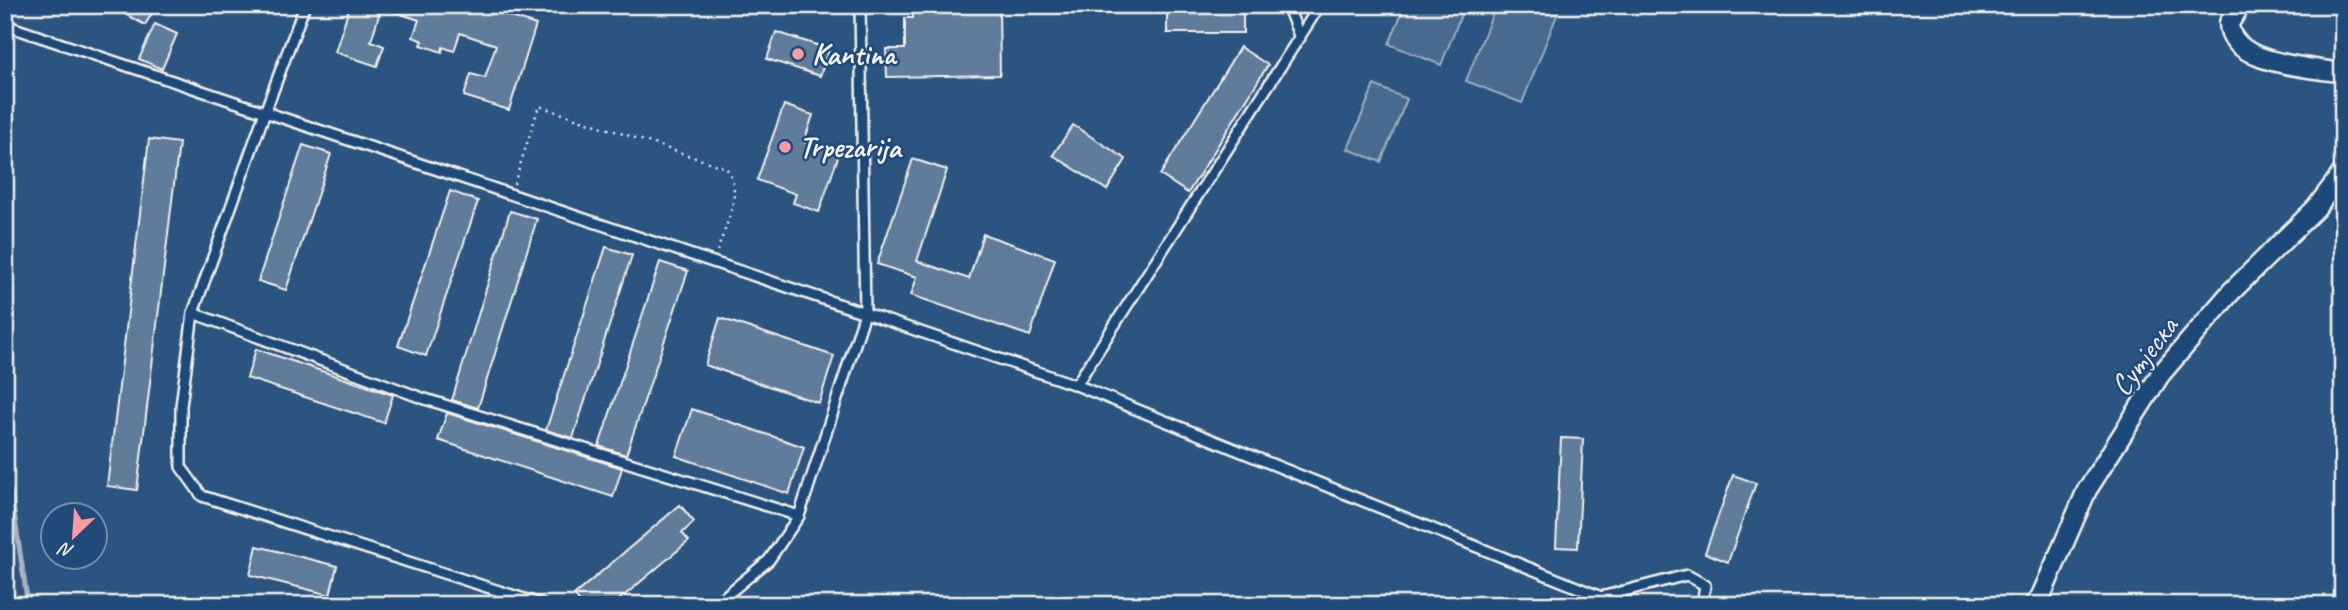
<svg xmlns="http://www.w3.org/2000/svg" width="2348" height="610" font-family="Caveat,sans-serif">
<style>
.green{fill:#496b90;stroke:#9eaebc;stroke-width:2}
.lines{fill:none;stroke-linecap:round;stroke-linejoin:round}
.stream{stroke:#a7b4c0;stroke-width:5}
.building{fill:#5e7b9a;stroke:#f4f1e8;stroke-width:2}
.service-casing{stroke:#f4f1e8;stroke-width:14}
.minor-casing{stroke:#f4f1e8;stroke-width:23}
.path{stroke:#f4f1e8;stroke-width:2.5;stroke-dasharray:2 5;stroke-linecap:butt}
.service{stroke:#1f4a7a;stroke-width:9}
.minor{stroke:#1f4a7a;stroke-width:18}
.poi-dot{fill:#ff9aa2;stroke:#1f4a7a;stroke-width:2.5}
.labels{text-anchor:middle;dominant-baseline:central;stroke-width:5;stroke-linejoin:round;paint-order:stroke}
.poi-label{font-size:30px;font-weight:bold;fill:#f4f1e8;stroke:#1f4a7a;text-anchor:start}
.street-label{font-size:30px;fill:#f4f1e8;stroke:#1f4a7a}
</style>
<rect width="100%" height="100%" fill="#2c5481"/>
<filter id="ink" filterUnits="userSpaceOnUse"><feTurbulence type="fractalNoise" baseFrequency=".0143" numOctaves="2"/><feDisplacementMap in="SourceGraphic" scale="14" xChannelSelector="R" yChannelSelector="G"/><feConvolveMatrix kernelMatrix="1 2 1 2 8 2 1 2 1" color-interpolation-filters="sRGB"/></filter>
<g filter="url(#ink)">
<g class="green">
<path d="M 1405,5 L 1465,5 L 1441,65 L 1389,44 Z"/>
<path d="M 1496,5 L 1561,5 L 1522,103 L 1466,81 Z"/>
<path d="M 1374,85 L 1407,99 L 1381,162 L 1348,149 Z"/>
</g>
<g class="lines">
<path class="stream" d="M 5,477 L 11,493 L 28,605"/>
</g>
<g class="building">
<path d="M 108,5 L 138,5 L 152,13 L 145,25 Z"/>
<path d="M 350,5 L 382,5 L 371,41 L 384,46 L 377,66 L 335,52 Z"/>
<path d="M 384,5 L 475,5 L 536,25 L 509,110 L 464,96 L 471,74 L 485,78 L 496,45 L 460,33 L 454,51 L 443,47 L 442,52 L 421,45 L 423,41 L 413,37 L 419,20 L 383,8 Z"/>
<path d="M 913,5 L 999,5 L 1000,75 L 887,77 L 886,49 L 905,49 L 905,18 L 913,18 Z"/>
<rect x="1167" y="9" width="76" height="24"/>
<path d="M 155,24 L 177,34 L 162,69 L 139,59 Z"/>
<path d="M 776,32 L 829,49 L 820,76 L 767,59 Z"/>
<path d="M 1240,47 L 1268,65 L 1188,193 L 1160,175 Z"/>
<path d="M 784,105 L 813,115 L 804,142 L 839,154 L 819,212 L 793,203 L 796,194 L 757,180 Z"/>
<path d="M 1073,125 L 1126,159 L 1107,190 L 1053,155 Z"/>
<path d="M 149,139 L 179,143 L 137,490 L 107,486 Z"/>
<path d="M 303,145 L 331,154 L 286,290 L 258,281 Z"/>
<path d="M 913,159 L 947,170 L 917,261 L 969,279 L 983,234 L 1055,259 L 1030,336 L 911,295 L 917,277 L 877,264 Z"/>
<path d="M 450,191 L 478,201 L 426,356 L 398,346 Z"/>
<path d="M 510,211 L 537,219 L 478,408 L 452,400 Z"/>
<path d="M 606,247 L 632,255 L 573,438 L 546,430 Z"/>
<path d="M 660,262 L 688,271 L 626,455 L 599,446 Z"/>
<path d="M 720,318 L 834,356 L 819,403 L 705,365 Z"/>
<path d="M 256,349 L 393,395 L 384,423 L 247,378 Z"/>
<path d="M 692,409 L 804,447 L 789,494 L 676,456 Z"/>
<path d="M 447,413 L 622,468 L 613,497 L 438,440 Z"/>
<path d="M 1561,438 L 1583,439 L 1578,548 L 1556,547 Z"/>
<path d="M 1733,475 L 1756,483 L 1728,562 L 1705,553 Z"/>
<path d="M 680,505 L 694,522 L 682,533 L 689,541 L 613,605 L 582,605 L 574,595 Z"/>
<path d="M 257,546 L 337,566 L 330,595 L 250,575 Z"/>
</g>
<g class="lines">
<defs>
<g id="service">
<path d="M 860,5 L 865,313 L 1076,385 L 1621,605"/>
<path d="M 1287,5 L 1300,38"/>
<path d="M 5,25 L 265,112 L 305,5"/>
<path d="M 193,313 L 422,398 L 799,516"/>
<path d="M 1076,385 L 1320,5"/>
<path d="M 1601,597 L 1687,575 L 1705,585 L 1702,605"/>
<path d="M 543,605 L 202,496 L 181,467 L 181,406 L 193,313 L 265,112 L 865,313 L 799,516 L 769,560 L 723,598 L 702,605"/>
</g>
<g id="minor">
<path d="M 2241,5 L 2229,23 C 2230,65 2310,67 2343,73"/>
<path d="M 2034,605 L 2041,596 L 2087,490 L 2160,375 L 2231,292 L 2316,208 L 2343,172"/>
</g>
</defs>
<use href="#service" class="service-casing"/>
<use href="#minor" class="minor-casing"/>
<path class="path" d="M 514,184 L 539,106 L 726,168 C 745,191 725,226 717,252"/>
<use href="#service" class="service"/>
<use href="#minor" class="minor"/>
</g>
</g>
<g class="poi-dot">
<circle cx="798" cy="54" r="7"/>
<circle cx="785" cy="147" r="7"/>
</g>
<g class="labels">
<g class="poi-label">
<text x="812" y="54">Kantina</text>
<text x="799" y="147">Trpezarija</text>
</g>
<g class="street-label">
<text transform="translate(2144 356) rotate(-53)">Сутјеска</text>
</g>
</g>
<rect width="2348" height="610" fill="none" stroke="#1f4a7a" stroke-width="28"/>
<rect x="14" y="14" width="2320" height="582" fill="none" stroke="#f4f1e8" stroke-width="2.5" filter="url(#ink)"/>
<g transform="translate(74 536) rotate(205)"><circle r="33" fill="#1f4a7a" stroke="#748da6" stroke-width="2"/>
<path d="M0-5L12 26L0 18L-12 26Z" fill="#ff9aa2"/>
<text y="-10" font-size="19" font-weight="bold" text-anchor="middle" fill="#f4f1e8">N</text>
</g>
</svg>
